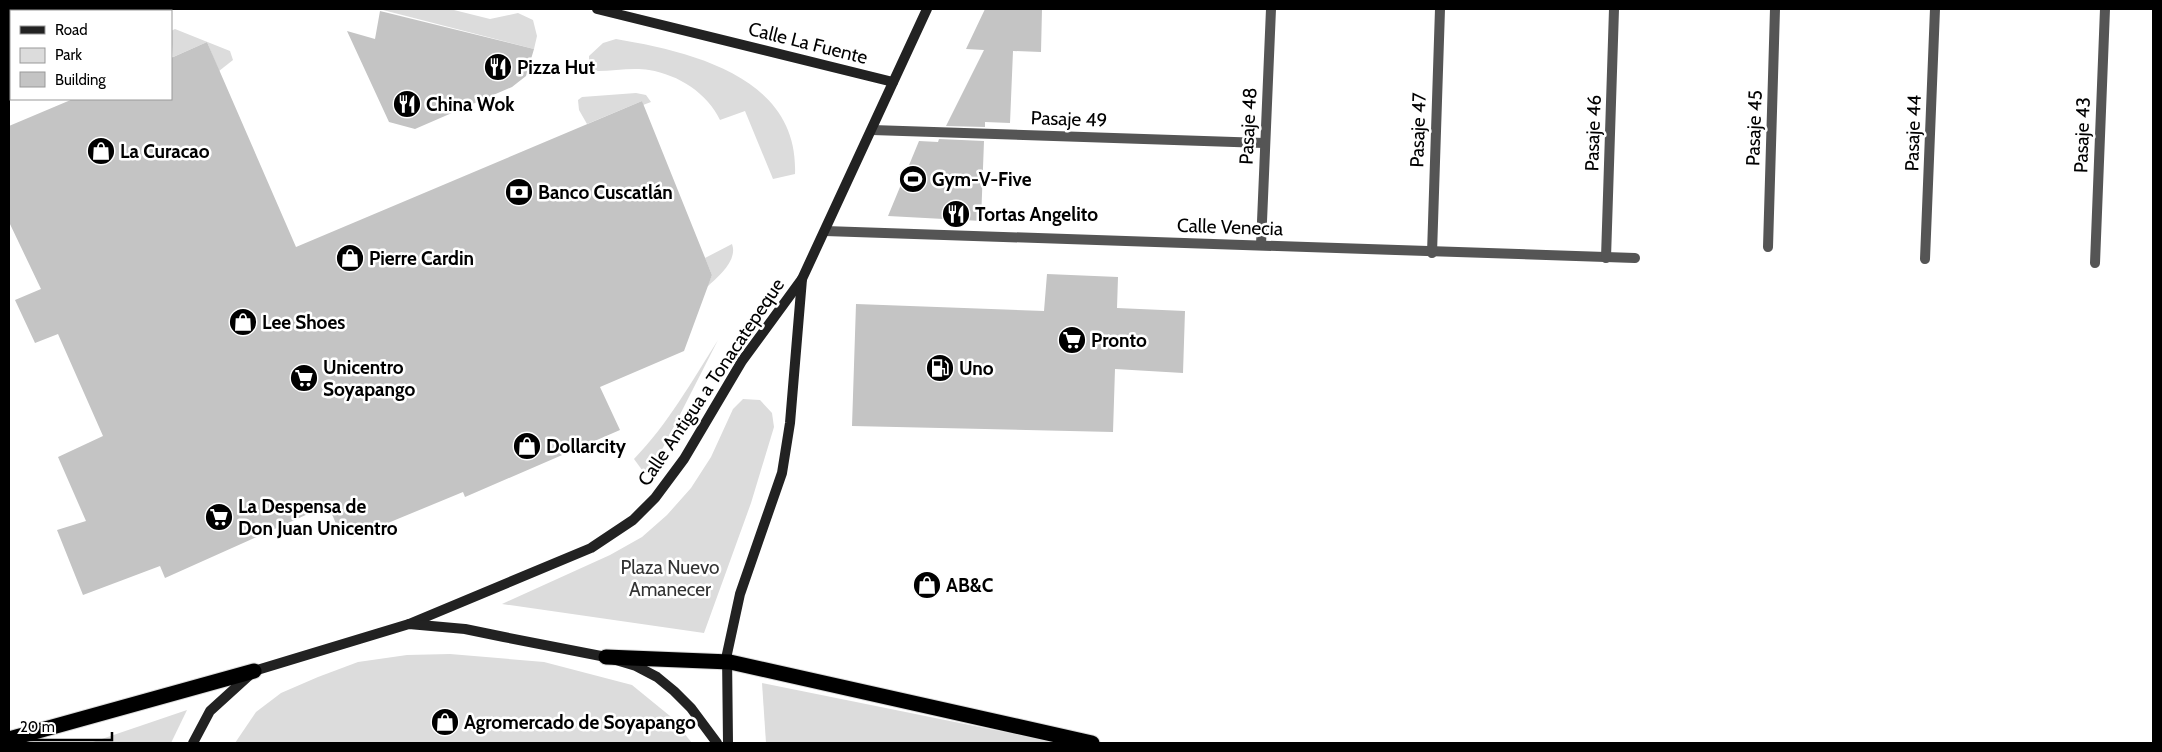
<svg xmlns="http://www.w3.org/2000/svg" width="2162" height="752" font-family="Cabin,sans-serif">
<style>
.green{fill:#dcdcdc}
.building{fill:#c4c4c4}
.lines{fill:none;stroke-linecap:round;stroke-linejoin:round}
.highway-casing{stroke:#dbdbdb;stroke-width:17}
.street{stroke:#555;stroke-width:10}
.secondary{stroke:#222;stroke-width:10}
.highway{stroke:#000;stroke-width:15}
.labels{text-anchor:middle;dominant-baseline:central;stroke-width:5;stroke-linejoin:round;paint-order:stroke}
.street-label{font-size:19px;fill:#000;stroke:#fff}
.poi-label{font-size:19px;font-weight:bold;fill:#000;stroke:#fff;text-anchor:start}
.park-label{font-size:19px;fill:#333;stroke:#fff}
</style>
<rect width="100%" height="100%" fill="#fff"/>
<g class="green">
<path d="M 379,9 L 450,9 L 490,19 L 518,13 L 533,20 L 537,36 L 534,49 Z"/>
<path d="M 175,29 L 230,51 L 233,60 L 219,71 L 207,42 L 173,57 L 171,31 Z"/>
<path d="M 616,39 C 692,52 799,77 795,174 L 773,179 L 745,111 L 720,120 C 707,93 679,75 649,70 C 633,67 614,71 598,71 L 592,69 L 589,63 L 589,56 L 603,43 Z"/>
<path d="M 636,93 L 646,95 L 651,102 L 643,105 L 642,101 L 587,124 L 579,110 L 578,100 L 582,97 Z"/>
<path d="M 732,244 C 738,260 719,276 707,287 L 712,275 L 705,258 Z"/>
<path d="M 718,340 L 667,440 L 656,461 L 645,474 L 634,459 C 668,424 692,381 718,340 Z"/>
<path d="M 743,399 L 760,400 L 772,413 L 774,427 L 751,503 L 704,633 L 502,604 L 610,555 L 642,537 L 667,515 L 691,488 L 711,457 L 733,409 Z"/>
<path d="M 450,654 L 544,662 L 632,685 L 670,716 L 692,743 L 235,743 L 256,712 L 281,693 L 318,677 L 358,662 L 407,655 Z"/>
<path d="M 762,683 L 1059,743 L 766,743 Z"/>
<path d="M 187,710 L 171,743 L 90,743 Z"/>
</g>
<g class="building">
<path d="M 985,9 L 1042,9 L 1041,52 L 1013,51 L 1010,123 L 985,122 L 985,127 L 946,126 L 984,50 L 966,49 Z"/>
<path d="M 380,11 L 534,49 L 526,76 L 512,87 L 415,129 L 389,122 L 347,31 L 375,39 Z"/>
<path d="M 207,42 L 296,247 L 642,101 L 712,275 L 684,351 L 600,387 L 620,430 L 465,497 L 463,492 L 354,537 L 351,529 L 340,533 L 328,505 L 165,578 L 160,566 L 83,595 L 57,530 L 86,521 L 58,457 L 103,436 L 58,334 L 35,343 L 15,300 L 41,289 L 9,222 L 9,126 L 73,99 L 171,99 L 171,58 Z"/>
<path d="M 939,139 L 984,141 L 981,221 L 888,216 L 919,141 L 938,142 Z"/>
<path d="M 1047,274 L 1118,277 L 1117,308 L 1185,311 L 1183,373 L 1115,369 L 1113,432 L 852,426 L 856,304 L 1044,311 Z"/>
</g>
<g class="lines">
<defs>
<g id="highway">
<path d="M 606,657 L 730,662 L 1092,743"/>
<path d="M 9,739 L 254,671"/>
</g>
</defs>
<use href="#highway" class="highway-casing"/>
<g class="street">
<path d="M 872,130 L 1264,143"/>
<path d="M 825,231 L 1635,258"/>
<path d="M 1261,245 L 1271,9"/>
<path d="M 1768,247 L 1775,9"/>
<path d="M 1432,253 L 1440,9"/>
<path d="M 1606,258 L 1614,9"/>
<path d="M 1925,259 L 1935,9"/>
<path d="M 2095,263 L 2105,9"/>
</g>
<g class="secondary">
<path d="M 597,9 L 893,82"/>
<path d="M 409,624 L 591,548 L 633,520 L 655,498 L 684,459 L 742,361 L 802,279 L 927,9"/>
<path d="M 193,743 L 210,711 L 254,671 L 409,624 L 465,629 L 504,637 L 606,657 L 636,666 L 657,677 L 674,691 L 691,708 L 717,743"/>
<path d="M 728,743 L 727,654 L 740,594 L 782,473 L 790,423 L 802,279"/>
</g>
<use href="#highway" class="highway"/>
</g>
<defs>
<symbol id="restaurant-disc" viewBox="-11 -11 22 22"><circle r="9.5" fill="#000" stroke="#fff"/><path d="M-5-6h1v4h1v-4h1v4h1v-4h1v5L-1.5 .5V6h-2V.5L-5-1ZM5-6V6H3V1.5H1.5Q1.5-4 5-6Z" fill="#fff"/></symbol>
<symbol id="shop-disc" viewBox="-11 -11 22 22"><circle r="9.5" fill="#000" stroke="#fff"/><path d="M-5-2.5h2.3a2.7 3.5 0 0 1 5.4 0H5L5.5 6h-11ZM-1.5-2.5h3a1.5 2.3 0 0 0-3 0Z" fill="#fff"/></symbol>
<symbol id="stadium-disc" viewBox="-11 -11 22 22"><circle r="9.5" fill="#000" stroke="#fff"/><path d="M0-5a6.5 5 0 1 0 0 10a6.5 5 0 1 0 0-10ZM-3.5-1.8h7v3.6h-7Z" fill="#fff"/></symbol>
<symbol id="bank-disc" viewBox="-11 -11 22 22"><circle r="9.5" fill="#000" stroke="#fff"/><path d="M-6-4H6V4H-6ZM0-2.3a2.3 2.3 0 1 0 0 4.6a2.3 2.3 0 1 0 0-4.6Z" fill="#fff"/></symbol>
<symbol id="supermarket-disc" viewBox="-11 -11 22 22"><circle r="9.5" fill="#000" stroke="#fff"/><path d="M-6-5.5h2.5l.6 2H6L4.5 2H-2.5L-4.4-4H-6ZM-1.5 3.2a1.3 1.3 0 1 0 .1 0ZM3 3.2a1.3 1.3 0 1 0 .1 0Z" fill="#fff"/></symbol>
<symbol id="fuel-disc" viewBox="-11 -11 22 22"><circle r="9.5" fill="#000" stroke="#fff"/><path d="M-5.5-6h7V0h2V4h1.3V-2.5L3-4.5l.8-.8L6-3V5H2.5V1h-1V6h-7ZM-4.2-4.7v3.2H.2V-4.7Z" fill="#fff"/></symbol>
</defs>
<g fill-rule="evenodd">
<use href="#restaurant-disc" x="482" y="51" width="32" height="32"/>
<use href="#restaurant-disc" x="391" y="88" width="32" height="32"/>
<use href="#shop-disc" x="85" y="135" width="32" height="32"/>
<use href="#stadium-disc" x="897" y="163" width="32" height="32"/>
<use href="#bank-disc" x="503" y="176" width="32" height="32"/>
<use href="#restaurant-disc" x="940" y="198" width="32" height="32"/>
<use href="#shop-disc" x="334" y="242" width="32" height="32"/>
<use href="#shop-disc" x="227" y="306" width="32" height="32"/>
<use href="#supermarket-disc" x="1056" y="324" width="32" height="32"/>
<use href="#fuel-disc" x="924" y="352" width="32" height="32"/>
<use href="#supermarket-disc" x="288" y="362" width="32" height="32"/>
<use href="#shop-disc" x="511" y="430" width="32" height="32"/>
<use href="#supermarket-disc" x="203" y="501" width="32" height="32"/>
<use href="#shop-disc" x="911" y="569" width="32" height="32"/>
<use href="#shop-disc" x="429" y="706" width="32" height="32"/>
</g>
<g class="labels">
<g class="street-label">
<text transform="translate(808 43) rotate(14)">Calle La Fuente</text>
<text transform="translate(1069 119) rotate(2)">Pasaje 49</text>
<text transform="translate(1248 126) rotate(-87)">Pasaje 48</text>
<text transform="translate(1754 128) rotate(-88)">Pasaje 45</text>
<text transform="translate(1418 130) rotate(-88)">Pasaje 47</text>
<text transform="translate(1593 133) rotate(-88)">Pasaje 46</text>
<text transform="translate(1913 133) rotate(-88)">Pasaje 44</text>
<text transform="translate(2082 135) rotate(-88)">Pasaje 43</text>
<text transform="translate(1230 227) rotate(2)">Calle Venecia</text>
<text transform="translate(711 382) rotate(-56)">Calle Antigua a Tonacatepeque</text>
</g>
<g class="poi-label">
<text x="517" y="67">Pizza Hut</text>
<text x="426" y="104">China Wok</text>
<text x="120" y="151">La Curacao</text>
<text x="932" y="179">Gym-V-Five</text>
<text x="538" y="192">Banco Cuscatlán</text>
<text x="975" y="214">Tortas Angelito</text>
<text x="369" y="258">Pierre Cardin</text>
<text x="262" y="322">Lee Shoes</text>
<text x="1091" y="340">Pronto</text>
<text x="323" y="367">Unicentro<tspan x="323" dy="22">Soyapango</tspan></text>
<text x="959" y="368">Uno</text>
<text x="546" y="446">Dollarcity</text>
<text x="238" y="506">La Despensa de<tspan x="238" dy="22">Don Juan Unicentro</tspan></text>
<text x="946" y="585">AB&amp;C</text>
<text x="464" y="722">Agromercado de Soyapango</text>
</g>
<g class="park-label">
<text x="670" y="567">Plaza Nuevo<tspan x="670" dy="22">Amanecer</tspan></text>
</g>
</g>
<rect width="2162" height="752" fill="none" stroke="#000000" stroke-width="20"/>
<rect x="10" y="10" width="162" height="90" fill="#ffffff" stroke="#999999"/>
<rect x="20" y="26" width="25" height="8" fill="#222222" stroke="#999999"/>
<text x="55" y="35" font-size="15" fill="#000000">Road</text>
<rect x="20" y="48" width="25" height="15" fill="#dcdcdc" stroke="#999999"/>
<text x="55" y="60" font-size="15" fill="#000000">Park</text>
<rect x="20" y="72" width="25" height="15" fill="#c4c4c4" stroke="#999999"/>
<text x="55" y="85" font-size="15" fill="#000000">Building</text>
<path d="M12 732v8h100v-8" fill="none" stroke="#000000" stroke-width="2.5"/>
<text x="20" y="732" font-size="15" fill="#000000" stroke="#ffffff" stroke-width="4" paint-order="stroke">20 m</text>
</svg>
